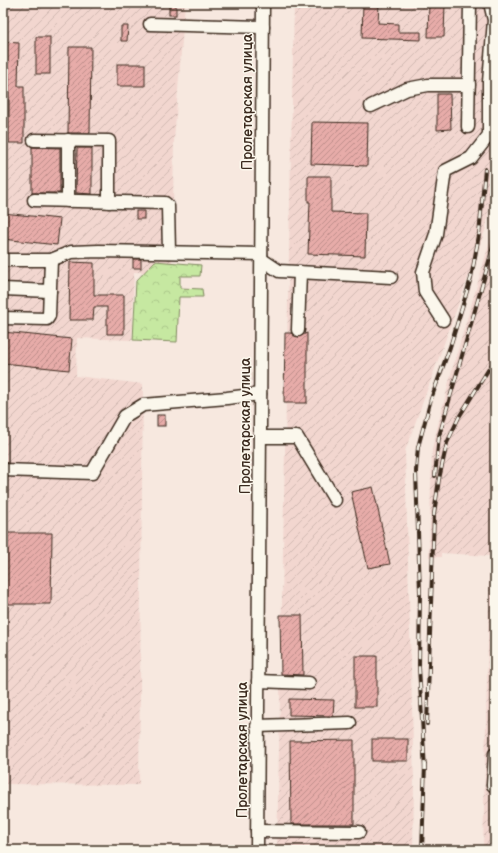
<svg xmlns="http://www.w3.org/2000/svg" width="498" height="853" font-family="'Balsamiq Sans',sans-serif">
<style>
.industrial{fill:url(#industrial-furrows)}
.forest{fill:url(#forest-crowns);stroke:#808960}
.building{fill:url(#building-hatch);stroke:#3b2a1e}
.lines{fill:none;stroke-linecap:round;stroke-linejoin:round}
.minor-casing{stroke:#3b2a1e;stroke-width:15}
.minor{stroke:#fbf7ec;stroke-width:12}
.rail-casing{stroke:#3b2a1e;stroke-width:4}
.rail{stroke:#fbf7ec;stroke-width:2.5;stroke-dasharray:8;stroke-linecap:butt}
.labels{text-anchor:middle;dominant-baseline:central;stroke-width:3;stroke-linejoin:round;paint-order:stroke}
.street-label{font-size:14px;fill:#3b2a1e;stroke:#fbf7ec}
</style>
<defs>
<pattern id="industrial-furrows" width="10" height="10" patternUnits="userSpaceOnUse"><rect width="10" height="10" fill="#f2d6cf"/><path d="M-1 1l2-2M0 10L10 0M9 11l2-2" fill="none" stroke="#d0b8b1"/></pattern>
<pattern id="forest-crowns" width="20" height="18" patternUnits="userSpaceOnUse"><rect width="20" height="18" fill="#c6e8a1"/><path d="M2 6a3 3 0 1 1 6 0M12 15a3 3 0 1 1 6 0" fill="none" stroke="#abc78a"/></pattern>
<pattern id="building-hatch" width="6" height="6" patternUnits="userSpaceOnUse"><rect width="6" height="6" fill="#e7aca9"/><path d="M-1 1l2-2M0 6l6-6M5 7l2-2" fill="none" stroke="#bc8c89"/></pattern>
</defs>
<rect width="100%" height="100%" fill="#f7e8df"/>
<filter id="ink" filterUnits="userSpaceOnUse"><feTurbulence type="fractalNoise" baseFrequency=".025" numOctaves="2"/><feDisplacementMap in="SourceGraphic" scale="8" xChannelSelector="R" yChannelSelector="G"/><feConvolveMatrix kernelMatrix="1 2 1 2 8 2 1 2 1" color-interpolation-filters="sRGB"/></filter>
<g filter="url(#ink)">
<g class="industrial">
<path d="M 3,3 L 185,3 L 174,140 L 172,273 L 134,272 L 132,340 L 77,338 L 76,376 L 143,384 L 139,785 L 3,784 Z"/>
<path d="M 294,3 L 495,3 L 495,172 L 486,228 L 405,451 L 414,780 L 413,850 L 277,850 Z"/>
<path d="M 495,224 L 495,850 L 483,850 L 490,556 L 441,553 L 441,557 L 429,557 L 432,449 L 452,370 Z"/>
</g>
<path class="forest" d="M 155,261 L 201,265 L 200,276 L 180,276 L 180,288 L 202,289 L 203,297 L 179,297 L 177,342 L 133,340 L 136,281 Z"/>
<g class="building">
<rect x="169" y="3" width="7" height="12"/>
<path d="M 363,3 L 379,3 L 378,23 L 398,24 L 398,32 L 421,32 L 421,40 L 362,38 Z"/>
<path d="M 429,3 L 445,3 L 444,37 L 428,37 Z"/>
<path d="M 121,26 L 128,26 L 127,41 L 121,41 Z"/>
<rect x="36" y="37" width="14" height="37"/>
<path d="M 4,42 L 19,43 L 18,86 L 24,86 L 24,143 L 9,143 L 9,75 L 3,75 Z"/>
<path d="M 69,47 L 91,47 L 90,133 L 68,133 Z"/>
<rect x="117" y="64" width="28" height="22"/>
<path d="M 437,94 L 450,94 L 451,129 L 437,130 Z"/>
<path d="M 312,122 L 368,123 L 367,166 L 311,164 Z"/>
<path d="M 32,147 L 60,148 L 60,193 L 32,193 Z"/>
<path d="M 77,148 L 92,148 L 92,194 L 76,193 Z"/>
<path d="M 308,176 L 331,176 L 331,212 L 366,213 L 365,256 L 308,254 L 310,202 L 308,202 Z"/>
<rect x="136" y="211" width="8" height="8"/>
<path d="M 3,213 L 60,219 L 57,245 L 3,239 Z"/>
<rect x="133" y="259" width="8" height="9"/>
<path d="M 70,262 L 94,263 L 94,295 L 124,295 L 124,334 L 107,334 L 107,307 L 94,307 L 93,320 L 69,320 Z"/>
<path d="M 3,332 L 72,339 L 69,370 L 3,363 Z"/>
<path d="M 285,333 L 291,333 L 298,337 L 307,333 L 307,403 L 284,403 Z"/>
<rect x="157" y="415" width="8" height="11"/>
<path d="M 373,487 L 390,564 L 368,568 L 351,492 Z"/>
<path d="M 3,533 L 52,533 L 51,604 L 3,604 Z"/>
<path d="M 280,615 L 302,615 L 303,675 L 281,674 Z"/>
<rect x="355" y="656" width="22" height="51"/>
<path d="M 289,699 L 334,700 L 333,716 L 289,715 Z"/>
<rect x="372" y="739" width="36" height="22"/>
<path d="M 354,740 L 354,824 L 291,824 L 290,741 Z"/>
</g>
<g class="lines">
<defs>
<g id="minor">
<path d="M 150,24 L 263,27"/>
<path d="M 371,106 L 407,89 L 428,85 L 469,85"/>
<path d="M 468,127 L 470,3"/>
<path d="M 34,140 L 109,141 L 109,202"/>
<path d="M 34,200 L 165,203 L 168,206 L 169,252"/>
<path d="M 68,201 L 68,140"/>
<path d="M 261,259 L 279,271 L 391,277"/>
<path d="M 3,260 L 51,260 L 71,252 L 99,251 L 261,254"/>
<path d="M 3,289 L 50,291"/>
<path d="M 3,318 L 47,319 L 49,316 L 51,260"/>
<path d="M 443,320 L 425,292 L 423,272 L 436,234 L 445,171 L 471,158 L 489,135 L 489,82 L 494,20 L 490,3"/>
<path d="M 298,330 L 300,272"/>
<path d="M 260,437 L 297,437 L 335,500"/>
<path d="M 3,470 L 92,473 L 125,416 L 143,405 L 227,398 L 260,394"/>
<path d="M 258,681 L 309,683"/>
<path d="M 257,726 L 350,723"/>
<path d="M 493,785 L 495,754"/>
<path d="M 257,831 L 359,832"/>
<path d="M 257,850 L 263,3"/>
</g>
</defs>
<use href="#minor" class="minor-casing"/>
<use href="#minor" class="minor"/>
<defs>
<g id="rail">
<path d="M 435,476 L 439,436 L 495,240"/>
<path d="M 427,724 L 434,514 L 439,479 L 447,443 L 459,417 L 490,367 L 495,362"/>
<path d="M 425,770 L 419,667 L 420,592 L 416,471 L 418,447 L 431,399 L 450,347 L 471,278 L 479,235 L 485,169"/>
<path d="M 422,850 L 425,764"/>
</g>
</defs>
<use href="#rail" class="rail-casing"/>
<use href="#rail" class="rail"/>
</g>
</g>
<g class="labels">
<g class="street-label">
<text transform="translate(247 102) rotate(-90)">Пролетарская улица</text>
<text transform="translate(245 426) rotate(-90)">Пролетарская улица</text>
<text transform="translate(242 750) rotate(-90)">Пролетарская улица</text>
</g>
</g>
<rect width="498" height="853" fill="none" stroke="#fbf7ec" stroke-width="16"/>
<rect x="8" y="8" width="482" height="837" fill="none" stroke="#3b2a1e" stroke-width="1.5" filter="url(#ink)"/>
</svg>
